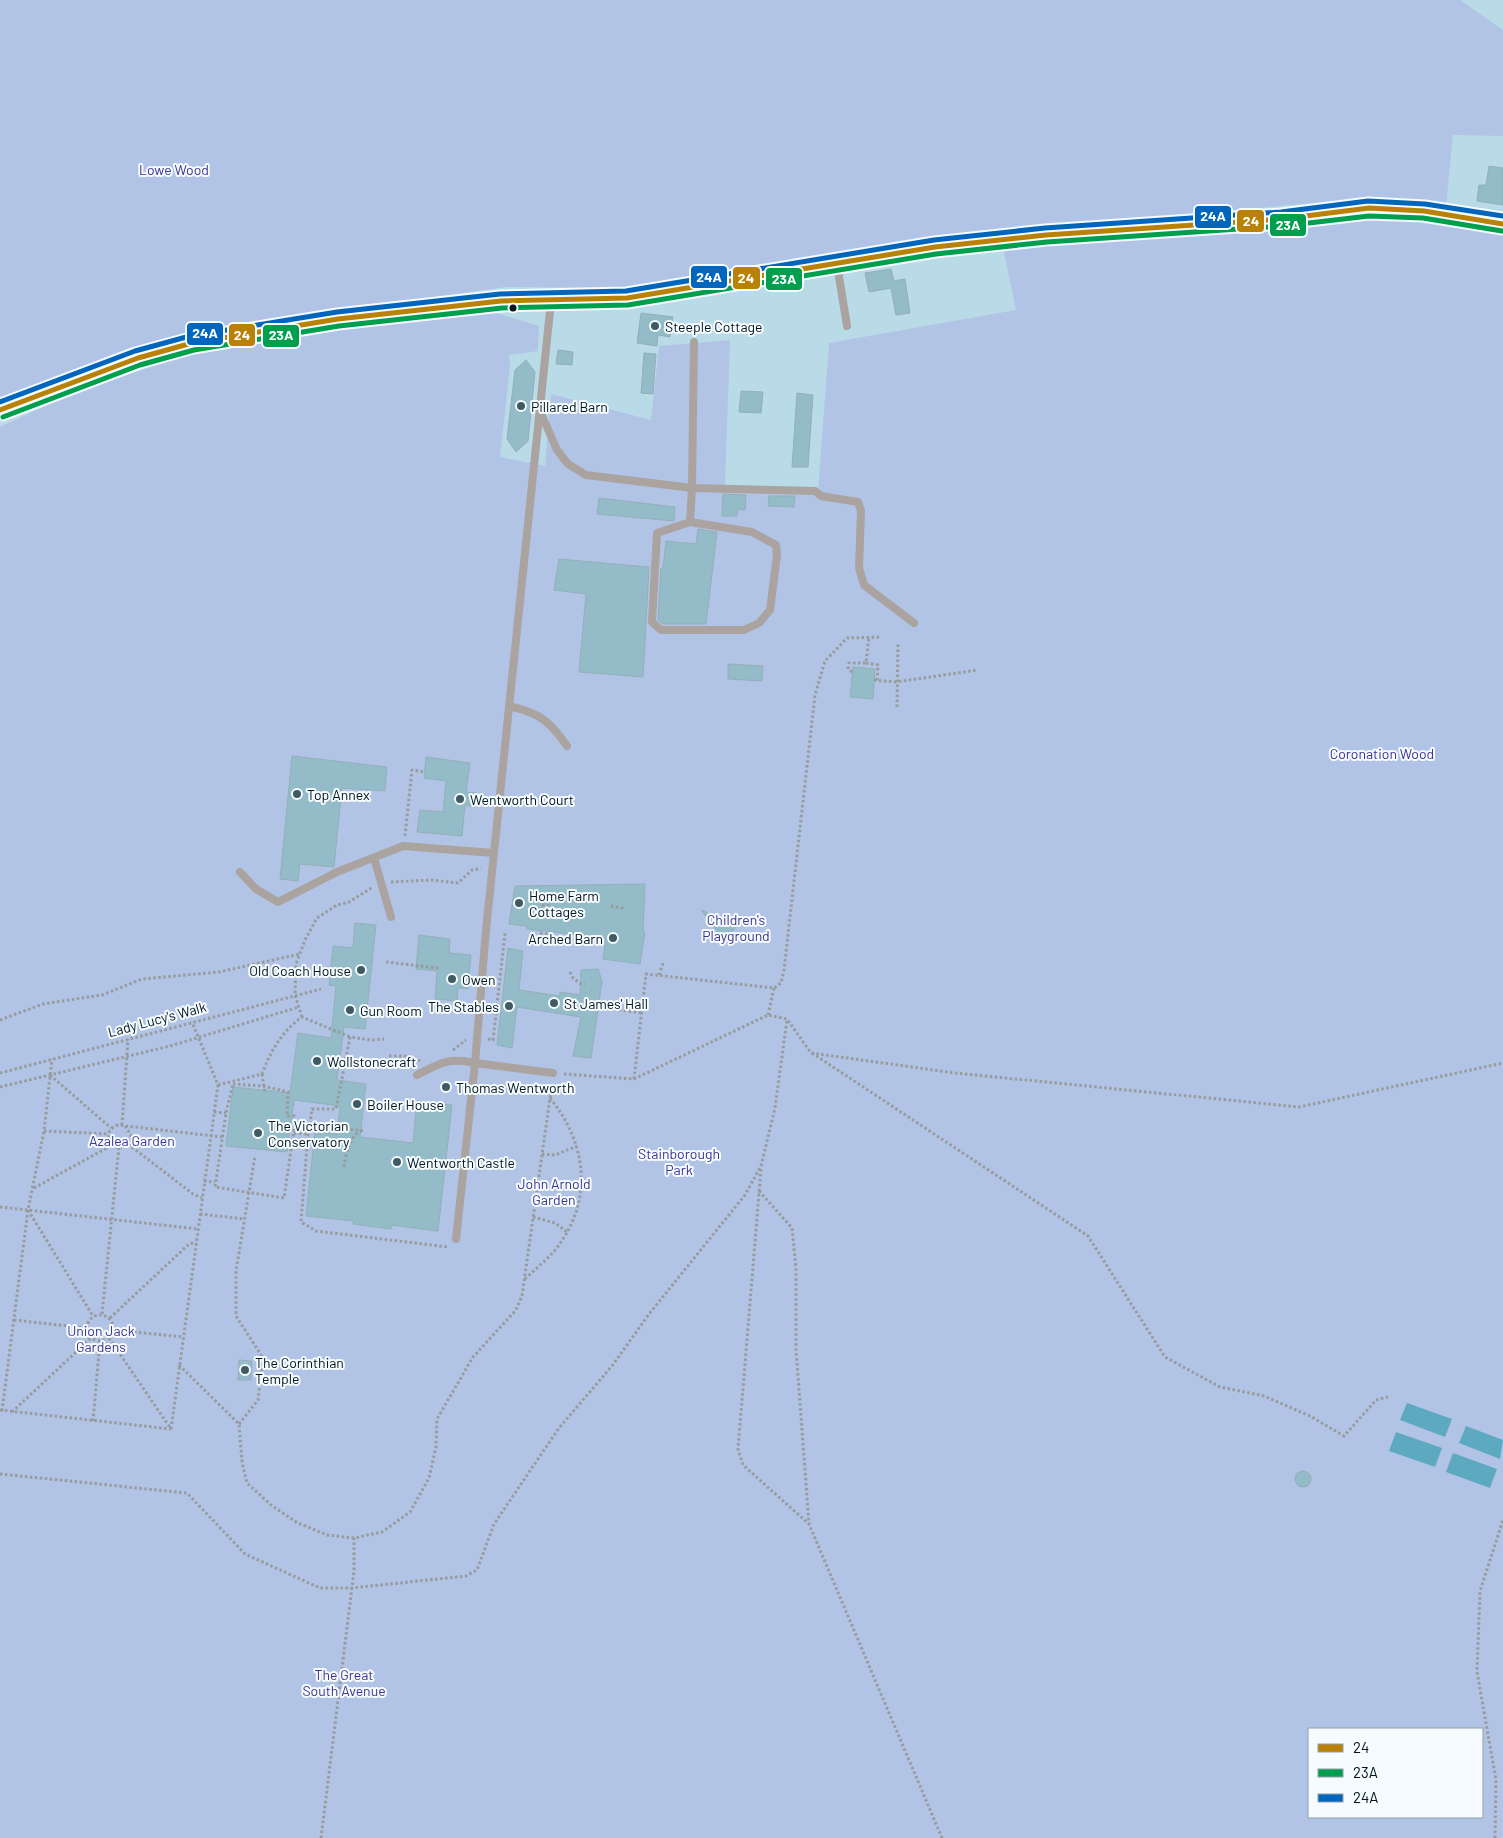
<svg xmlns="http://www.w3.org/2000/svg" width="1503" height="1838" font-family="Barlow,sans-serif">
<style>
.green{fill:#b2c4e6;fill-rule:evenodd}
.water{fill:#5da9c0}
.building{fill:#93bbc8;stroke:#93afb9}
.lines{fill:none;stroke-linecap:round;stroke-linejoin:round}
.path{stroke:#979b9c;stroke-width:3;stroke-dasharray:2.5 2.5;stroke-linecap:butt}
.lane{stroke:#aaa3a0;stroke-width:8}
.secondary{stroke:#a09895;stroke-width:21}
.bus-1-casing{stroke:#f5fbfe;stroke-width:9}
.bus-2-casing{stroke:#f5fbfe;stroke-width:9}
.bus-3-casing{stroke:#f5fbfe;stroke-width:9}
.bus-1{stroke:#b98207;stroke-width:5}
.bus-2{stroke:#009f4e;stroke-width:5}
.bus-3{stroke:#0065bd;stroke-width:5}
.bus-dot{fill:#00151c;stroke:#f5fbfe;stroke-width:2}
.poi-dot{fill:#405a63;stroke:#f5fbfe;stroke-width:2}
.labels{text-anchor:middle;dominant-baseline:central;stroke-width:4;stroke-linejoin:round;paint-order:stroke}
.park-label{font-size:14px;fill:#3c3492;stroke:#f5fbfe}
.poi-label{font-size:14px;fill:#00151c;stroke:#f5fbfe;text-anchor:start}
.street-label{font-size:14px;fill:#00151c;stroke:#f5fbfe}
.line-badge{stroke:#f5fbfe;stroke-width:2}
.badge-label{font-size:14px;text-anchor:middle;font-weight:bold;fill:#fff}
</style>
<rect width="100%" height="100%" fill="#b8dbe7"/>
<g class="green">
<path d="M 0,0 L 1460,0 L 1503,30 L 1503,136 L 1453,135 L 1446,206 L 1368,198 L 935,237 L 630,288 L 506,287 L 344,310 L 0,403 Z"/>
<path d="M 1379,217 L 1503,234 L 1503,1838 L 0,1838 L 0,427 L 41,408 L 111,380 L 193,354 L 332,330 L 441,316 L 496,313 L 539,326 L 538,351 L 509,355 L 510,366 L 500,457 L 545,466 L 551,394 L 651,420 L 659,346 L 730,340 L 725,486 L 818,492 L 829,343 L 1016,310 L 1003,247 ZM 1309,1729 L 1482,1729 L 1482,1817 L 1309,1817 Z"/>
</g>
<g class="water">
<path d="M 1407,1403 L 1452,1419 L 1445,1437 L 1400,1420 Z"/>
<path d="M 1466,1426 L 1503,1440 L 1500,1459 L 1459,1443 Z"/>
<path d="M 1396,1432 L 1442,1448 L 1435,1467 L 1389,1451 Z"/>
<path d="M 1453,1453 L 1497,1469 L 1490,1488 L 1446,1472 Z"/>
</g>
<g class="building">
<path d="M 1489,166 L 1503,168 L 1503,205 L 1477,201 L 1479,185 L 1486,185 Z"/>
<path d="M 891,269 L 894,281 L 905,279 L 910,313 L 896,315 L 891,288 L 869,292 L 865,273 Z"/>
<path d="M 641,313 L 673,317 L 670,337 L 658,335 L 657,346 L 637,343 Z"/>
<path d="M 558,350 L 573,352 L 572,365 L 556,364 Z"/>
<path d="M 644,353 L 656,354 L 653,394 L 641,393 Z"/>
<path d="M 526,360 L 535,372 L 528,441 L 516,452 L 507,439 L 515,370 Z"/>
<path d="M 741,391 L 763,392 L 761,413 L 739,412 Z"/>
<path d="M 797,393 L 813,395 L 808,467 L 792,467 Z"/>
<path d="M 723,494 L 746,495 L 745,510 L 738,509 L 737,516 L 722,516 Z"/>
<path d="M 769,496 L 795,496 L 794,507 L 768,506 Z"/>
<path d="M 599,498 L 675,507 L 674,521 L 597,514 Z"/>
<path d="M 698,529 L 717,532 L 706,624 L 663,624 L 658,620 L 661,568 L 663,568 L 666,541 L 696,544 Z"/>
<path d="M 559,559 L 649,567 L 643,677 L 579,672 L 586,594 L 554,590 Z"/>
<path d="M 728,664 L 763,666 L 762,681 L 728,679 Z"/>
<path d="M 853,667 L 875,669 L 873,699 L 850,697 Z"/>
<path d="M 292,756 L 387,767 L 385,791 L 342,788 L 334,867 L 300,864 L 298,881 L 280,879 Z"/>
<path d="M 426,757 L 470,763 L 466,792 L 477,793 L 475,807 L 465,805 L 462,836 L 417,832 L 420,810 L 443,812 L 446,781 L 424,778 Z"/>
<path d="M 645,884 L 643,932 L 645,932 L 640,964 L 603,959 L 606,938 L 527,929 L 527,926 L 509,924 L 515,886 Z"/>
<path d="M 701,910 L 736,926 L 730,935 L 720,935 Z"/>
<path d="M 355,923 L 376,925 L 365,1029 L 344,1027 L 337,1080 L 366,1084 L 360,1137 L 413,1143 L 417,1101 L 452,1105 L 438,1231 L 391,1225 L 391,1229 L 353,1224 L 354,1221 L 306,1216 L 315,1131 L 337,1134 L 340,1106 L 294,1100 L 287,1152 L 226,1146 L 233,1087 L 290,1093 L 298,1033 L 331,1038 L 336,986 L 329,985 L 333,946 L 353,948 Z"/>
<path d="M 419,935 L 450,939 L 449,953 L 471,955 L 468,989 L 458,988 L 457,1001 L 435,999 L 437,971 L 416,969 Z"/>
<path d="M 508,948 L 523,951 L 519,990 L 560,996 L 560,992 L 580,995 L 581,970 L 598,969 L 602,981 L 591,1058 L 573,1056 L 581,1017 L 517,1007 L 512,1048 L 497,1045 Z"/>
<path d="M 239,1360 L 252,1361 L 251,1380 L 238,1380 Z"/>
<circle cx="1303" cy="1479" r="8"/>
</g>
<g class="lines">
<g class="path">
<path d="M 866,663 L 878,665 L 877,681"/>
<path d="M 852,672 L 848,669 L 849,663 L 866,663 L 869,637"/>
<path d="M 874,680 L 896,682 L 978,670"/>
<path d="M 897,707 L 898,643"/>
<path d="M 405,836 L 412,770 L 424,772"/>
<path d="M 391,882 L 431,880 L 458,883 L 472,870 L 481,869"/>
<path d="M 542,905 L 551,906"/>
<path d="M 611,906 L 622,908 L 622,910"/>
<path d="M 540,933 L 555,935"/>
<path d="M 386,962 L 438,968"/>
<path d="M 570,972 L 573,978 L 581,984 L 585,984"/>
<path d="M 659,975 L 663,963"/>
<path d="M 599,1007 L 642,1013"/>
<path d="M 768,1015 L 774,988"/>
<path d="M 302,1017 L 295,995 L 296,964 L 305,940 L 317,918 L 337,905 L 349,902 L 373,887"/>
<path d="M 0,1020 L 43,1004 L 102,995 L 142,979 L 219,972 L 300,954"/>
<path d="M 488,1039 L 493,1040 L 505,933"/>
<path d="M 453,1050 L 466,1040"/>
<path d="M 812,1053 L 1088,1236 L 1165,1357 L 1220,1387 L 1264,1396 L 1310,1416 L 1344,1436 L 1376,1400 L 1388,1397"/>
<path d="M 389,1056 L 410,1056 L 420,1061"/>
<path d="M 0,1073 L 321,989"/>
<path d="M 262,1074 L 265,1092"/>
<path d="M 564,1074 L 634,1079 L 768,1015 L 787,1019 L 811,1053 L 955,1073 L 1299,1107 L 1503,1063"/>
<path d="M 50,1075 L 111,1128"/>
<path d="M 634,1079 L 646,974 L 774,988 L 781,983 L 784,970 L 815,695 L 825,661 L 847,638 L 881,637"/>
<path d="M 233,1084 L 263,1086 L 288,1092 L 287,1116 L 294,1116 L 295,1123 L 284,1198 L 215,1187 L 226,1113 Z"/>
<path d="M 218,1085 L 262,1074 C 271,1051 281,1032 302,1017 L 350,1037"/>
<path d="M 0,1087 L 170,1046 L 299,1007"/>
<path d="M 214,1112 L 226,1113"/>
<path d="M 310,1124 L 312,1109 L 336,1109 L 350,1037 L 371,1040 L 384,1039"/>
<path d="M 122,1125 L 128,1039"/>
<path d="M 125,1126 L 131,1135 C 130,1145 124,1148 115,1147 C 106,1139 106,1129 118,1125 L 222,1137"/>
<path d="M 44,1131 L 108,1134"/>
<path d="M 294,1133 L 308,1134 L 310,1124 L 364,1131"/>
<path d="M 308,1134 L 301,1222 L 316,1231 L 448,1247"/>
<path d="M 128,1144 L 193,1194 L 202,1198"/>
<path d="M 542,1154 L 555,1155 L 577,1146"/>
<path d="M 344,1167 C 346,1153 348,1140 360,1131"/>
<path d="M 761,1169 L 738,1449 L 743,1465 L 809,1524 L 942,1838"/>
<path d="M 204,1181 L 215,1182"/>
<path d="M 537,1186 L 580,1189"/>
<path d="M 34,1188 L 112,1145"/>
<path d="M 759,1191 L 792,1228 L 796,1268 L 796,1349 L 809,1524"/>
<path d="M 0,1207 L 198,1229"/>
<path d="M 28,1210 L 93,1316"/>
<path d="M 200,1214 L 244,1219"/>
<path d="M 533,1217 L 555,1223 L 567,1232"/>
<path d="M 525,1279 C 535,1269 547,1260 556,1249 C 594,1200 587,1144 550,1098"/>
<path d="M 102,1314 L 119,1147"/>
<circle cx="100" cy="1328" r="13"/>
<path d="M 110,1318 L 189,1244 L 196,1242"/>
<path d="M 14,1320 L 86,1328"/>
<path d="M 114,1330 L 183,1337"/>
<path d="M 109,1338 L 171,1429"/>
<path d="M 179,1365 L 239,1424 L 242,1462 L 247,1483 L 271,1505 L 296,1522 L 327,1535 L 354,1538 L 382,1532 L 410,1512 L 429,1478 L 436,1447 L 437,1419 L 473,1357 L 516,1310 L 522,1296 L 552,1084"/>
<path d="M 0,1410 L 171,1429"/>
<path d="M 2,1411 L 28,1210 L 44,1131 L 52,1059"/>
<path d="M 12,1412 L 91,1338"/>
<path d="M 93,1421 L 100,1341"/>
<path d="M 239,1424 L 258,1400 L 263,1358 L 236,1316 L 236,1271 L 255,1156"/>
<path d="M 171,1429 L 218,1085 L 192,1022"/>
<path d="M 0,1474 L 187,1493 L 245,1554 L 320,1588 L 352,1588 L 466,1576 L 477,1570 L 494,1524 L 559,1428 L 612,1366 L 649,1314 L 745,1195 L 761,1166 L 775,1108 L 787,1020"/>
<path d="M 321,1838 L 354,1571 L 354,1538"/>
<path d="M 1495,1838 L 1496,1780 L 1477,1672 L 1480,1591 L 1503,1520"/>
</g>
<g class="lane">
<path d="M 837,264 L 847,326"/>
<path d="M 694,342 L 692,488 L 815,491 L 821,496 L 858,502 L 861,511 L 859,568 L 864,585 L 914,623"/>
<path d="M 540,411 L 557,450 L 568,464 L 586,475 L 692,488 L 690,522 L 657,533 L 652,622 L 661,630 L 744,630 L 759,623 L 770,610 L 777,555 L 776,545 L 752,532 L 690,522"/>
<path d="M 509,706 C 539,713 549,720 567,746"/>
<path d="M 374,858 L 391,917"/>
<path d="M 240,872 L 256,889 L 278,902 L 337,872 L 403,846 L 494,853"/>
<path d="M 417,1075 C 440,1063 449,1057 475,1063 L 486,930 L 551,301"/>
<path d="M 456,1239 L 475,1063 L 553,1073"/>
</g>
<path class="secondary" d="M 0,410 L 138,358 L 192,343 L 338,319 L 501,301 L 627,298 L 935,247 L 1046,235 L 1282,219 L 1369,208 L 1424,211 L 1503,224"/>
<defs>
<path id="bus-1" d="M 0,410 L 138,358 L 192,343 L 338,319 L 501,301 L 627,298 L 935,247 L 1046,235 L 1282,219 L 1369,208 L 1424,211 L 1503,224"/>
<path id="bus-2" d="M 3,417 L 140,365 L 194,350 L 339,326 L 502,308 L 628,305 L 936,254 L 1047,242 L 1283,226 L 1369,216 L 1423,218 L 1502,231"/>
<path id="bus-3" d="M 0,402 L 135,351 L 190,336 L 337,312 L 500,294 L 626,291 L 934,240 L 1045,228 L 1281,212 L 1368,201 L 1425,204 L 1503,216"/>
</defs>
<use href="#bus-1" class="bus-1-casing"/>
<use href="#bus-2" class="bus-2-casing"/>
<use href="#bus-3" class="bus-3-casing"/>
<use href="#bus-1" class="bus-1"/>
<use href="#bus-2" class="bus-2"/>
<use href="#bus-3" class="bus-3"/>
</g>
<circle class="bus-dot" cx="513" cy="308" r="4.5"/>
<g class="poi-dot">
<circle cx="655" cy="326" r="5"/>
<circle cx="521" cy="406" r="5"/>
<circle cx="297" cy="794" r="5"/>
<circle cx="460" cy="799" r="5"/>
<circle cx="519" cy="903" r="5"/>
<circle cx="613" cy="938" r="5"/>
<circle cx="361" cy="970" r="5"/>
<circle cx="452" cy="979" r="5"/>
<circle cx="554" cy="1003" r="5"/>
<circle cx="509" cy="1006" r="5"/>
<circle cx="350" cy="1010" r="5"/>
<circle cx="317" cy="1061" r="5"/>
<circle cx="446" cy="1087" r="5"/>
<circle cx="357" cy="1104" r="5"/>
<circle cx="258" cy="1133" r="5"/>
<circle cx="397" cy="1162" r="5"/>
<circle cx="245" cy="1370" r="5"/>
</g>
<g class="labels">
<g class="park-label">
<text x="174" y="169">Lowe Wood</text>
<text x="1382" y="753">Coronation Wood</text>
<text x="736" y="919">Children's<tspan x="736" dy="16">Playground</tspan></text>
<text x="132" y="1140">Azalea Garden</text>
<text x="679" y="1153">Stainborough<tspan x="679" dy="16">Park</tspan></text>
<text x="554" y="1183">John Arnold<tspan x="554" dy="16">Garden</tspan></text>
<text x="101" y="1330">Union Jack<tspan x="101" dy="16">Gardens</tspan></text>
<text x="344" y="1674">The Great<tspan x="344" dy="16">South Avenue</tspan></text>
</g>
<g class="poi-label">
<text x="665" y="326">Steeple Cottage</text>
<text x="531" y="406">Pillared Barn</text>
<text x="307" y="794">Top Annex</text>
<text x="470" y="799">Wentworth Court</text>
<text x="529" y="895">Home Farm<tspan x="529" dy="16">Cottages</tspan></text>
<text x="603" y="938" text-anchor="end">Arched Barn</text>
<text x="351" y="970" text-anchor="end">Old Coach House</text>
<text x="462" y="979">Owen</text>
<text x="564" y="1003">St James' Hall</text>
<text x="499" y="1006" text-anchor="end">The Stables</text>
<text x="360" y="1010">Gun Room</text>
<text x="327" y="1061">Wollstonecraft</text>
<text x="456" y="1087">Thomas Wentworth</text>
<text x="367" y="1104">Boiler House</text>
<text x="268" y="1125">The Victorian<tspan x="268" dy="16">Conservatory</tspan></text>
<text x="407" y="1162">Wentworth Castle</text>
<text x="255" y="1362">The Corinthian<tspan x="255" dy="16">Temple</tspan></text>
</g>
<g class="street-label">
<text transform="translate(157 1019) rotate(-15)">Lady Lucy's Walk</text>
</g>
</g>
<g class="line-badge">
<rect x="1194" y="205" width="38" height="24" rx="5" fill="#0065bd"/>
<rect x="1236" y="209" width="29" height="24" rx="5" fill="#b98207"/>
<rect x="1269" y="213" width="38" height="24" rx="5" fill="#009f4e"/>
<rect x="690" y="265" width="38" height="24" rx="5" fill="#0065bd"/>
<rect x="732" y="266" width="29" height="24" rx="5" fill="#b98207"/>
<rect x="765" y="267" width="38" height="24" rx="5" fill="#009f4e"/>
<rect x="186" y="322" width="38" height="24" rx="5" fill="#0065bd"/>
<rect x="228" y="323" width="28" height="24" rx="5" fill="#b98207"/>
<rect x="262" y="324" width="38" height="24" rx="5" fill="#009f4e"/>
</g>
<g class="badge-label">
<text x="1213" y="221">24A</text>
<text x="1251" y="226">24</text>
<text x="1288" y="230">23A</text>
<text x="709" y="282">24A</text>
<text x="746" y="283">24</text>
<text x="784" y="284">23A</text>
<text x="205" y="338">24A</text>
<text x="242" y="340">24</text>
<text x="281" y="340">23A</text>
</g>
<rect x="1308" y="1728" width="175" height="90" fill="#f5fbfe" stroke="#939fa4"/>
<rect x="1318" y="1744" width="25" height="8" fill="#b98207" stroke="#939fa4"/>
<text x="1353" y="1753" font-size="15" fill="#00151c">24</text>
<rect x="1318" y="1769" width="25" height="8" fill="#009f4e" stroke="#939fa4"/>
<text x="1353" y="1778" font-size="15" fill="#00151c">23A</text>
<rect x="1318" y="1794" width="25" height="8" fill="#0065bd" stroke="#939fa4"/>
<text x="1353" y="1803" font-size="15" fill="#00151c">24A</text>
</svg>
